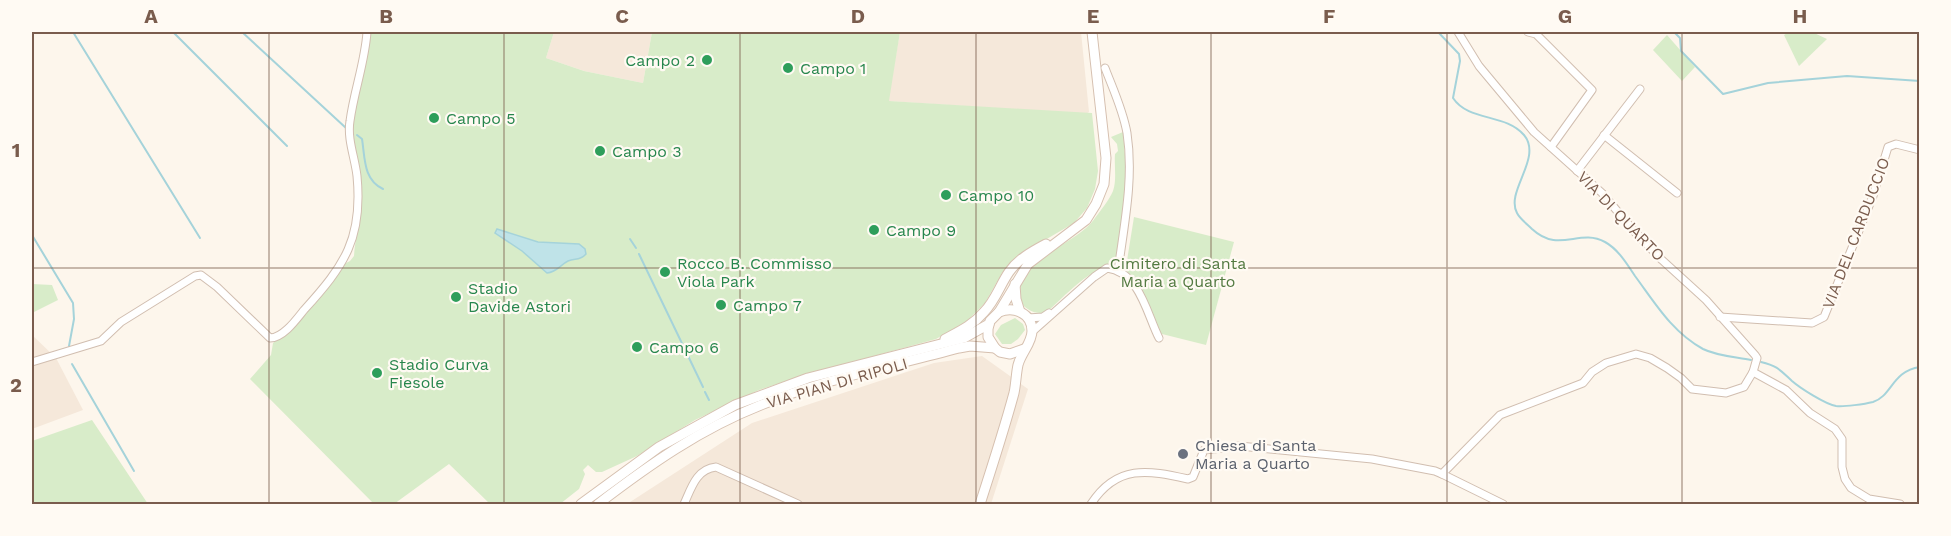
<svg xmlns="http://www.w3.org/2000/svg" width="1951" height="536" font-family="'Work Sans',sans-serif">
<style>
.residential{fill:#f5e8da}
.green{fill:#d8ecc9}
.water{fill:#bfe3e8;stroke:#a5d3da;stroke-width:1.5}
.lines{fill:none;stroke-linecap:round;stroke-linejoin:round}
.stream{stroke:#a5d3da;stroke-width:2}
.minor-casing{stroke:#d1beb0;stroke-width:9}
.secondary-casing{stroke:#d6c0b0;stroke-width:11}
.minor{stroke:#fff;stroke-width:7}
.secondary{stroke:#fff;stroke-width:9}
.grid{fill:none;stroke:#7a5c4d;stroke-width:1.5;stroke-opacity:0.55}
.leisure-dot{fill:#2e9e5b;stroke:#fffaf3;stroke-width:2}
.worship-dot{fill:#6b7280;stroke:#fffaf3;stroke-width:2}
.labels{text-anchor:middle;dominant-baseline:central;stroke-width:4.5;stroke-linejoin:round;paint-order:stroke}
.leisure-label{font-size:16px;fill:#27864d;stroke:#fffaf3;text-anchor:start}
.street-label{font-size:16px;fill:#7a5c4d;stroke:#fffaf3}
.park-label{font-size:16px;fill:#537a41;stroke:#fffaf3}
.worship-label{font-size:16px;fill:#5b616d;stroke:#fffaf3;text-anchor:start}
.neatline{fill:none;stroke:#7a5c4d;stroke-width:2}
.grid-label{font-size:20px;text-anchor:middle;font-weight:bold;fill:#7a5c4d}
</style>
<rect width="100%" height="100%" fill="#fdf6ec"/>
<g class="residential">
<path d="M 554,32 L 652,32 L 643,83 L 584,71 L 546,58 Z"/>
<path d="M 900,32 L 1081,32 L 1089,112 L 1086,114 L 888,101 Z"/>
<path d="M 32,335 L 56,358 L 83,410 L 32,429 Z"/>
<path d="M 982,356 L 1028,389 L 991,504 L 627,504 L 752,423 L 934,363 Z"/>
</g>
<g class="green">
<path d="M 370,32 L 554,32 L 546,58 L 584,71 L 643,83 L 652,32 L 900,32 L 889,101 L 1092,113 L 1098,171 L 1095,189 L 1087,208 L 1074,223 L 1016,257 L 1002,273 L 985,303 L 967,321 L 936,339 L 798,377 L 759,390 L 695,420 L 637,456 L 602,472 L 596,472 L 588,465 L 583,470 L 585,474 L 579,489 L 560,504 L 490,504 L 449,464 L 394,504 L 374,504 L 250,379 L 271,355 L 273,343 L 287,331 L 342,265 L 350,261 L 354,256 C 355,237 362,219 361,201 C 361,175 352,146 353,122 C 355,92 368,62 370,32 Z"/>
<path d="M 1789,32 L 1812,32 L 1827,39 L 1799,66 L 1784,35 Z"/>
<path d="M 1667,35 L 1695,67 L 1682,81 L 1653,50 Z"/>
<path d="M 1123,132 L 1127,177 L 1117,265 C 1093,264 1064,297 1047,312 C 1038,314 1033,313 1025,307 C 1021,304 1020,301 1020,295 C 1019,257 1077,245 1095,218 C 1101,210 1109,200 1113,191 C 1117,180 1114,165 1115,154 L 1118,151 L 1117,144 L 1111,137 Z"/>
<path d="M 1134,217 L 1234,242 L 1206,345 L 1158,333 L 1125,273 Z"/>
<path d="M 32,284 L 52,285 L 58,300 L 32,313 Z"/>
<path d="M 1015,318 L 1023,324 L 1025,330 L 1018,339 L 1011,344 L 1002,344 L 995,334 L 1001,325 Z"/>
<path d="M 92,420 L 148,504 L 32,504 L 32,441 Z"/>
</g>
<path class="water" d="M 497,229 L 538,242 L 579,244 L 585,249 L 586,254 C 580,261 575,258 568,261 C 560,265 557,272 547,273 L 522,251 L 495,233 Z"/>
<g class="lines">
<g class="stream">
<path d="M 73,32 L 200,238"/>
<path d="M 173,32 L 287,146"/>
<path d="M 242,32 L 346,128"/>
<path d="M 1438,32 L 1459,54 L 1460,61 L 1453,98 C 1469,122 1505,113 1524,135 C 1543,158 1505,191 1517,213 C 1520,219 1527,224 1532,229 C 1559,254 1579,228 1605,242 C 1618,249 1627,264 1635,276 C 1655,303 1672,332 1703,349 C 1717,356 1736,357 1751,360"/>
<path d="M 1674,32 L 1680,38 L 1681,51 L 1723,94 L 1768,83 L 1847,76 L 1920,81"/>
<path d="M 357,135 L 362,139 C 365,157 363,180 383,189"/>
<path d="M 32,235 L 73,303 L 74,319 L 69,346"/>
<path d="M 630,239 L 636,248"/>
<path d="M 639,254 L 703,387"/>
<path d="M 1761,362 C 1778,366 1780,370 1792,381 C 1800,388 1825,404 1836,406 C 1844,407 1865,404 1873,402 C 1892,396 1892,371 1920,367"/>
<path d="M 72,364 L 134,471"/>
<path d="M 705,392 L 709,400"/>
</g>
<defs>
<g id="minor">
<path d="M 1528,32 L 1536,34 L 1592,90 L 1551,147"/>
<path d="M 1105,68 C 1113,89 1123,110 1127,133 C 1134,179 1124,225 1118,271"/>
<path d="M 1604,135 L 1677,193"/>
<path d="M 1577,171 L 1640,89"/>
<path d="M 1720,317 L 1812,323 L 1824,317 L 1873,196 L 1888,147 L 1896,144 L 1920,150"/>
<path d="M 1028,318 L 1043,317 L 1049,313"/>
<path d="M 1032,332 L 1094,277 L 1107,268 C 1140,272 1147,315 1159,338"/>
<path d="M 32,362 L 101,341 L 121,322 L 195,276 L 201,275 L 217,287 L 270,338 C 283,338 296,320 304,310 C 345,265 363,238 357,176 C 355,158 347,139 350,121 C 354,91 365,62 367,32"/>
<path d="M 1753,372 L 1786,390 L 1810,413 L 1835,429 L 1842,439 L 1842,467 L 1845,479 L 1851,488 L 1869,499 L 1900,504"/>
<path d="M 1442,474 L 1503,504"/>
<path d="M 684,504 C 691,489 696,469 716,467 L 798,504"/>
<path d="M 1091,504 C 1117,464 1148,470 1188,479 L 1193,477 L 1204,450 L 1240,446 L 1372,459 L 1435,471 L 1442,474 L 1500,415 L 1583,383 L 1592,372 L 1606,363 L 1636,354 L 1650,358 L 1667,368 L 1681,378 L 1692,389 L 1726,393 L 1744,387 L 1753,372 L 1757,358 L 1755,355 L 1706,300 L 1662,260 L 1634,231 L 1602,193 L 1534,132 L 1479,66 L 1458,32"/>
</g>
<g id="secondary">
<path d="M 1015,284 L 1016,299 L 1020,312"/>
<path d="M 945,339 C 960,331 973,325 984,312 C 995,301 1000,285 1009,272 C 1018,259 1033,251 1046,244"/>
<path d="M 1024,349 L 1010,354 L 1000,352 L 995,348 L 988,337 L 988,329 L 990,321 L 999,312 L 1028,264 L 1086,220 L 1096,204 L 1104,184 L 1106,158 L 1092,32"/>
<path d="M 581,504 L 659,447 L 735,405 L 808,378 L 964,338 L 989,324"/>
<path d="M 598,504 C 649,465 700,429 761,405 C 824,379 893,366 959,348 L 970,346 L 995,348"/>
<path d="M 980,504 C 992,467 1004,430 1014,393 C 1016,384 1016,374 1018,365 C 1021,353 1032,343 1032,331 C 1032,313 1014,306 999,312"/>
</g>
</defs>
<use href="#minor" class="minor-casing"/>
<use href="#secondary" class="secondary-casing"/>
<use href="#minor" class="minor"/>
<use href="#secondary" class="secondary"/>
</g>
<path class="grid" d="M 269,32 L 269,504M 504,32 L 504,504M 740,32 L 740,504M 976,32 L 976,504M 1211,32 L 1211,504M 1447,32 L 1447,504M 1682,32 L 1682,504M 32,268 L 1920,268"/>
<g class="leisure-dot">
<circle cx="707" cy="60" r="6"/>
<circle cx="788" cy="68" r="6"/>
<circle cx="434" cy="118" r="6"/>
<circle cx="600" cy="151" r="6"/>
<circle cx="946" cy="195" r="6"/>
<circle cx="874" cy="230" r="6"/>
<circle cx="665" cy="272" r="6"/>
<circle cx="456" cy="297" r="6"/>
<circle cx="721" cy="305" r="6"/>
<circle cx="637" cy="347" r="6"/>
<circle cx="377" cy="373" r="6"/>
</g>
<circle class="worship-dot" cx="1183" cy="454" r="6"/>
<g class="labels">
<g class="leisure-label">
<text x="695" y="60" text-anchor="end">Campo 2</text>
<text x="800" y="68">Campo 1</text>
<text x="446" y="118">Campo 5</text>
<text x="612" y="151">Campo 3</text>
<text x="958" y="195">Campo 10</text>
<text x="886" y="230">Campo 9</text>
<text x="677" y="263">Rocco B. Commisso<tspan x="677" dy="18">Viola Park</tspan></text>
<text x="468" y="288">Stadio<tspan x="468" dy="18">Davide Astori</tspan></text>
<text x="733" y="305">Campo 7</text>
<text x="649" y="347">Campo 6</text>
<text x="389" y="364">Stadio Curva<tspan x="389" dy="18">Fiesole</tspan></text>
</g>
<g class="street-label">
<text transform="translate(1621 216) rotate(46)">VIA DI QUARTO</text>
<text transform="translate(1856 233) rotate(-69)">VIA DEL CARDUCCIO</text>
<text transform="translate(837 383) rotate(-16)">VIA PIAN DI RIPOLI</text>
</g>
<g class="park-label">
<text x="1178" y="263">Cimitero di Santa<tspan x="1178" dy="18">Maria a Quarto</tspan></text>
</g>
<g class="worship-label">
<text x="1195" y="445">Chiesa di Santa<tspan x="1195" dy="18">Maria a Quarto</tspan></text>
</g>
</g>
<rect width="1951" height="536" fill="none" stroke="#fffaf3" stroke-width="66"/>
<rect x="33" y="33" width="1885" height="470" class="neatline"/>
<g class="grid-label">
<text x="151" y="23">A</text>
<text x="386" y="23">B</text>
<text x="622" y="23">C</text>
<text x="858" y="23">D</text>
<text x="1093" y="23">E</text>
<text x="1329" y="23">F</text>
<text x="1565" y="23">G</text>
<text x="1800" y="23">H</text>
<text x="16" y="157">1</text>
<text x="16" y="392">2</text>
</g>
</svg>
